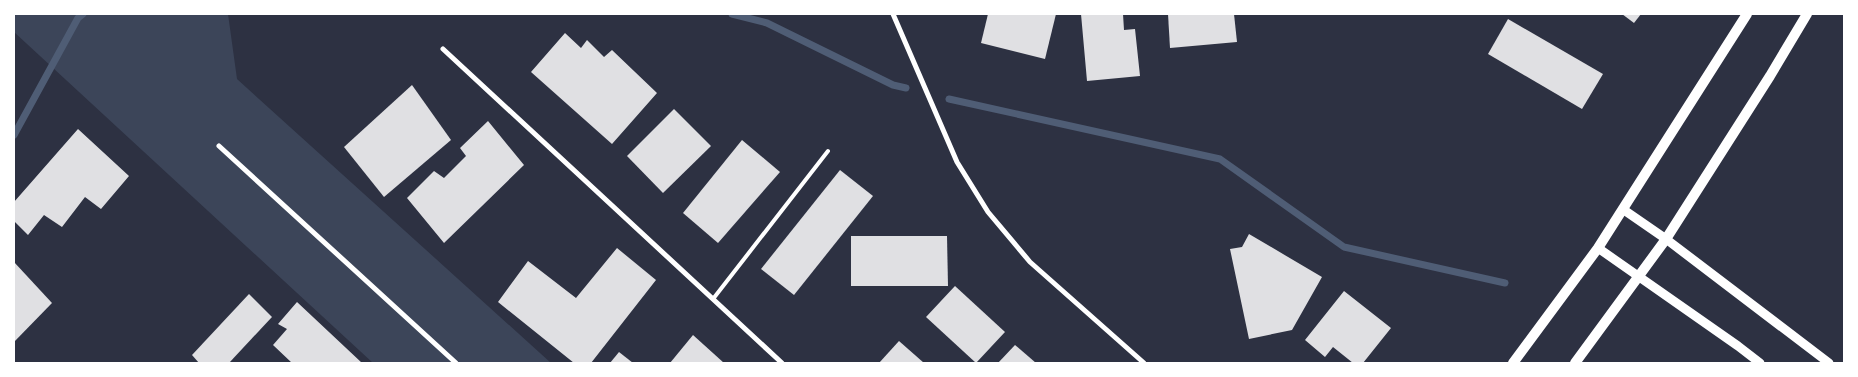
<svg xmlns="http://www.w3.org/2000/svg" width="1858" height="377" font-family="'IBM Plex Sans',sans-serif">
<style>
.green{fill:#3c4559}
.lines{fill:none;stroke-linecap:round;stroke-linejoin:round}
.stream{stroke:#4f5d75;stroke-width:7}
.building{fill:#e0e0e3}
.service{stroke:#fff;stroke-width:4}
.minor{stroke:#fff;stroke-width:5}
.tertiary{stroke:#fff;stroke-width:9}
.secondary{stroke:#fff;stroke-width:10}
</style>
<rect width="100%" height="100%" fill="#2d3142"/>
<path class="green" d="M 14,14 L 228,14 L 237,79 L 551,363 L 373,363 L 14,32 Z"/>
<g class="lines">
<g class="stream">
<path d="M 732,14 L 767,23 L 893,85 L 906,88"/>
<path d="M 949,99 L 1220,159 L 1344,247 L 1505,283"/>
<path d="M 14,135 L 78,18 L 83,14"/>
</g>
</g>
<g class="building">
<path d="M 988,14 L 1056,14 L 1045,59 L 981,43 Z"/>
<path d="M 1081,14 L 1123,14 L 1124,30 L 1135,29 L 1140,76 L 1087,81 Z"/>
<path d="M 1168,14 L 1234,14 L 1237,42 L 1170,48 Z"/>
<path d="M 1622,14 L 1641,14 L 1634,23 Z"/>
<path d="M 1508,19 L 1603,74 L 1582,109 L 1488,54 Z"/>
<path d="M 565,33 L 581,48 L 587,40 L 604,57 L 612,50 L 657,93 L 612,144 L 531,72 Z"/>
<path d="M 412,85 L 451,140 L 384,197 L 344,147 Z"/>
<path d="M 674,109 L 711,146 L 663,193 L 627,156 Z"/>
<path d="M 488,121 L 524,165 L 444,243 L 407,198 L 434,171 L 444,178 L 466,156 L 460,148 Z"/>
<path d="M 78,129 L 129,176 L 101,209 L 85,197 L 62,227 L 44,215 L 28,235 L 14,221 L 14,202 Z"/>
<path d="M 742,140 L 780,172 L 718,243 L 683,213 Z"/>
<path d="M 840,170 L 873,196 L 794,295 L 761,269 Z"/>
<path d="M 1249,234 L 1322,277 L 1292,330 L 1249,339 L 1230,249 L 1242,247 Z"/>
<path d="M 851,236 L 947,236 L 948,286 L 851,286 Z"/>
<path d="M 617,248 L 656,280 L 591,363 L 574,363 L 498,302 L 528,261 L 576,298 Z"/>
<path d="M 14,262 L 52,303 L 14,342 Z"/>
<path d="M 955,286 L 1005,332 L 976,363 L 926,317 Z"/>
<path d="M 1344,291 L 1391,328 L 1363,363 L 1353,363 L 1333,347 L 1325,357 L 1305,340 Z"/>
<path d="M 249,294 L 272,317 L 229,363 L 199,363 L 192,355 Z"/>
<path d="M 297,302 L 362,363 L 292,363 L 273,345 L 287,329 L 278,324 Z"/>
<path d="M 693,335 L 724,363 L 670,363 Z"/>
<path d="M 899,341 L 924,363 L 879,363 Z"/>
<path d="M 1015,345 L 1036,363 L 998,363 Z"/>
<path d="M 619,352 L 633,363 L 610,363 Z"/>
</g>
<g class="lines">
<path class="service" d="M 713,299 L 828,151"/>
<g class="minor">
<path d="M 893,14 L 957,162 L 988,212 L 1030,262 L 1144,363"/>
<path d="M 443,49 L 782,363"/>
<path d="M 219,146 L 456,363"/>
</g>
<g class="tertiary">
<path d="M 1624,210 L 1666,239 L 1829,363"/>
<path d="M 1598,248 L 1738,346 L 1760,363"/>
</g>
<g class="secondary">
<path d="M 1513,363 L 1598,248 L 1747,14"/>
<path d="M 1575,363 L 1666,239 L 1770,76 L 1807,14"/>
</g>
</g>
<rect width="1858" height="377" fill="none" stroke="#ffffff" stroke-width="30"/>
</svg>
